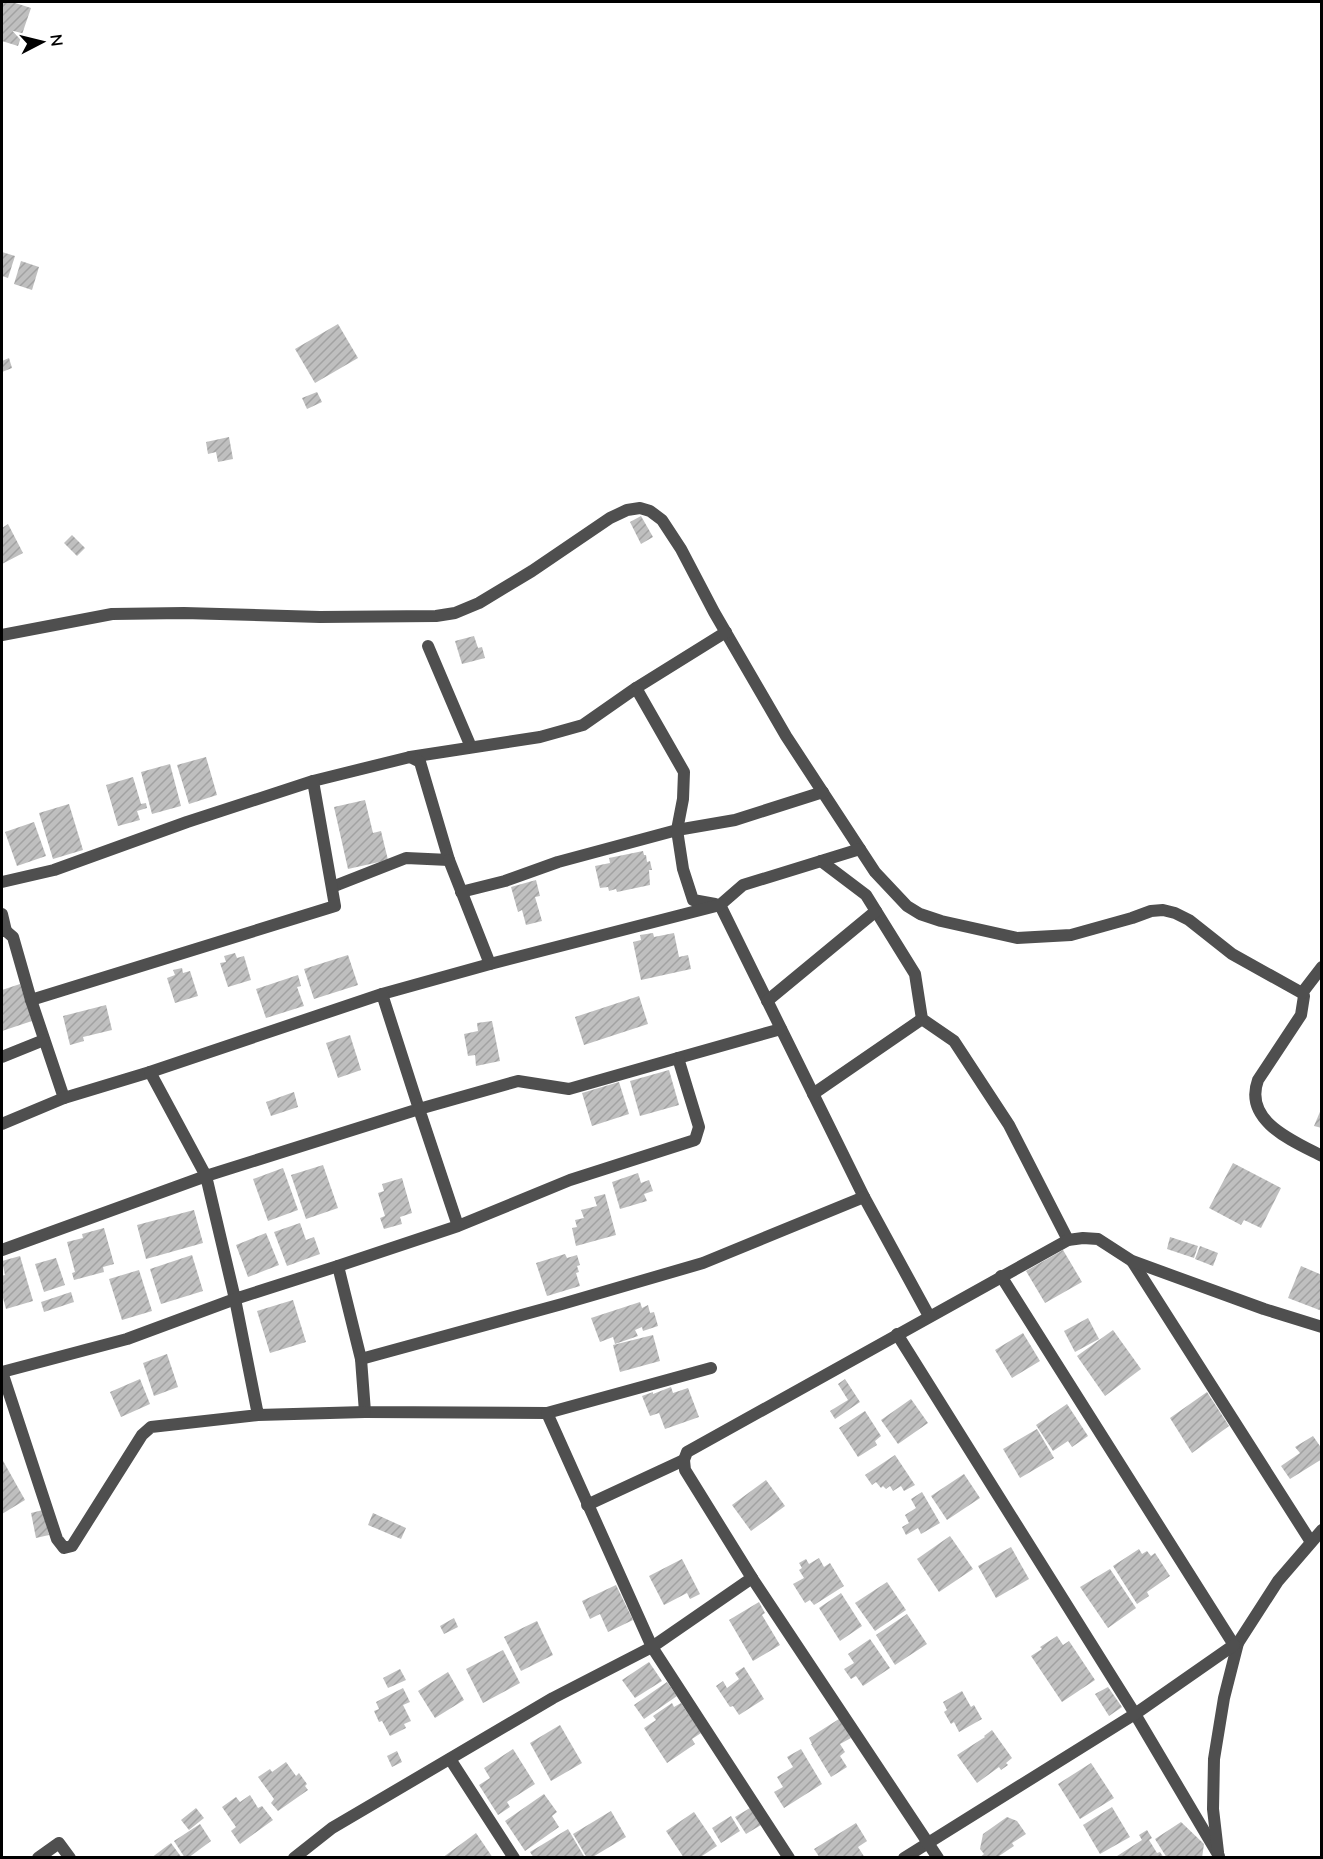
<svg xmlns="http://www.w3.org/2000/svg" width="1323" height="1859" font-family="'Nunito Sans',sans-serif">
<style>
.building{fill:url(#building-hatch)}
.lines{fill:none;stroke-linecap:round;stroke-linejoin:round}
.street{stroke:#4f4f4f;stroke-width:12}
</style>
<defs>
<pattern id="building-hatch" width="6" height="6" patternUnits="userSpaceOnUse" patternTransform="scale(1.5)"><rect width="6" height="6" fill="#bfbfbf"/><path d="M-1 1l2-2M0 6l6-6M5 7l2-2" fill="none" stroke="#a2a2a2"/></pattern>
</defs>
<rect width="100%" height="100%" fill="#fff"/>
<g class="building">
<path d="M 3,2 L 12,2 L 31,8 L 18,46 L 2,41 L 2,8 Z"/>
<path d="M 2,252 L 15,256 L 8,278 L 2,276 Z"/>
<path d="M 21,261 L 39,267 L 32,290 L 14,284 Z"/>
<path d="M 338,324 L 358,358 L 315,383 L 295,349 Z"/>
<path d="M 9,358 L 12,368 L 2,372 L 2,361 Z"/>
<path d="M 317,392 L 322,402 L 307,409 L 302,398 Z"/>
<path d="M 229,437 L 233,459 L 218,462 L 216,452 L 208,454 L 206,442 Z"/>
<path d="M 641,516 L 653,537 L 641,544 L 630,522 Z"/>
<path d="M 8,524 L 23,553 L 2,564 L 2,528 Z"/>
<path d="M 72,535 L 85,548 L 77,556 L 64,543 Z"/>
<path d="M 474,636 L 478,648 L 482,647 L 485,658 L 462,664 L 455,641 Z"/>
<path d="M 206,757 L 217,795 L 189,804 L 177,765 Z"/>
<path d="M 170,764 L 181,806 L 152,814 L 141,772 Z"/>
<path d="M 133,777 L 141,804 L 146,803 L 147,808 L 137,811 L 140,820 L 118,826 L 106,785 Z"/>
<path d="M 365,800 L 373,833 L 381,831 L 388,860 L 348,869 L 334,807 Z"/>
<path d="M 69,804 L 83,850 L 53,859 L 39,813 Z"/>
<path d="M 34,822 L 46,856 L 17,866 L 5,832 Z"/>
<path d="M 643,851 L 644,855 L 646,855 L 647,862 L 650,861 L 652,870 L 649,870 L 650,885 L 617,892 L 616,889 L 609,891 L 608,887 L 600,888 L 595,866 L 610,863 L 609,858 Z"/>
<path d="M 536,880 L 540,896 L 535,897 L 542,921 L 526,925 L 522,910 L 518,912 L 511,887 Z"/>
<path d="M 653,933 L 654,937 L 674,933 L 679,957 L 688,955 L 691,969 L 641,980 L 633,942 L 641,940 L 640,935 Z"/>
<path d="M 235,953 L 237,958 L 244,956 L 251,980 L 228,987 L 220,963 L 226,962 L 224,956 Z"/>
<path d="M 348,955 L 358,985 L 314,999 L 304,969 Z"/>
<path d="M 182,968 L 183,973 L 190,971 L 198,996 L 175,1003 L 167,978 L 175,975 L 173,970 Z"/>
<path d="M 298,975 L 301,986 L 297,987 L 304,1006 L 266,1018 L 256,989 Z"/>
<path d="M 20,984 L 32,1021 L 2,1031 L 2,990 Z"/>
<path d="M 639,996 L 648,1024 L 584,1045 L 575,1017 Z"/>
<path d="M 106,1005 L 112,1030 L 83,1037 L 84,1041 L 70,1045 L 63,1016 Z"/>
<path d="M 492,1021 L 500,1061 L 476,1066 L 475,1055 L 468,1056 L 464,1034 L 478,1031 L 477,1023 Z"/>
<path d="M 350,1035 L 361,1070 L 338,1078 L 326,1043 Z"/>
<path d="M 669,1070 L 679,1105 L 640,1116 L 630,1081 Z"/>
<path d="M 619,1082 L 629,1114 L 592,1126 L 582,1093 Z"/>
<path d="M 294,1092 L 298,1107 L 271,1116 L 266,1102 Z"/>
<path d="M 1322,1107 L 1322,1128 L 1314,1126 Z"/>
<path d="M 1233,1163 L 1281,1188 L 1261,1228 L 1244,1220 L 1241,1225 L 1209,1208 Z"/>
<path d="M 323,1165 L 338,1208 L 306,1219 L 291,1175 Z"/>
<path d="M 283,1168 L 298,1210 L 268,1221 L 253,1179 Z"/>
<path d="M 638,1173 L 641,1183 L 649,1180 L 653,1191 L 644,1194 L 647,1201 L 620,1209 L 612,1182 Z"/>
<path d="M 402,1178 L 412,1213 L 400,1217 L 402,1224 L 384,1229 L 380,1218 L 385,1216 L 378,1193 L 384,1191 L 382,1184 Z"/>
<path d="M 605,1194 L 616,1235 L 576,1246 L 572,1228 L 577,1227 L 575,1220 L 584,1218 L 581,1210 L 597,1206 L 594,1197 Z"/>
<path d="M 194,1210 L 203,1243 L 146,1259 L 137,1225 Z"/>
<path d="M 300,1223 L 306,1240 L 314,1237 L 320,1254 L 287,1266 L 274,1232 Z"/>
<path d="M 104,1228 L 114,1264 L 103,1267 L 104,1272 L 74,1280 L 72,1273 L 75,1272 L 67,1242 L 83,1238 L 82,1234 Z"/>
<path d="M 266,1233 L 279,1265 L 248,1277 L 236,1245 Z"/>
<path d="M 1170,1237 L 1198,1246 L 1194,1258 L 1167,1249 Z"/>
<path d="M 1200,1246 L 1218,1253 L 1213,1266 L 1195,1259 Z"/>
<path d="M 1063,1250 L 1082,1282 L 1045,1303 L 1026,1271 Z"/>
<path d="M 565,1254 L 567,1258 L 577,1255 L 580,1265 L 577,1266 L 579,1272 L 576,1273 L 580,1286 L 547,1296 L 536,1263 Z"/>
<path d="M 192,1255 L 203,1291 L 161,1304 L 150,1269 Z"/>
<path d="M 20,1256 L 33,1301 L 6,1309 L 2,1294 L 2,1276 L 5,1275 L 2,1261 Z"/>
<path d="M 56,1258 L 65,1285 L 44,1292 L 35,1264 Z"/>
<path d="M 1301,1266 L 1322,1275 L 1322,1311 L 1288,1298 Z"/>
<path d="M 139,1270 L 152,1311 L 122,1320 L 109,1279 Z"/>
<path d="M 71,1292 L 74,1302 L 44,1312 L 41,1302 Z"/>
<path d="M 293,1300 L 306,1342 L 270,1353 L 257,1311 Z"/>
<path d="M 640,1302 L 642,1308 L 648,1305 L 650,1313 L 654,1312 L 658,1326 L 643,1331 L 642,1327 L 635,1330 L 638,1336 L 615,1344 L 613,1337 L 600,1342 L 591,1318 Z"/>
<path d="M 1088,1318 L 1099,1339 L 1075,1352 L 1064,1331 Z"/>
<path d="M 1113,1330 L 1141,1369 L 1105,1396 L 1077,1356 Z"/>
<path d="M 1023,1333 L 1040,1361 L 1012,1378 L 995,1350 Z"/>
<path d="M 653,1335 L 660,1361 L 620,1372 L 613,1345 Z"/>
<path d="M 167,1354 L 178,1387 L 154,1396 L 143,1363 Z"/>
<path d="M 140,1379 L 150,1404 L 121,1417 L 110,1392 Z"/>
<path d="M 845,1379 L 860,1402 L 835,1419 L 830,1411 L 848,1400 L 838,1384 Z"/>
<path d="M 671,1387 L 673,1393 L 688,1388 L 699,1417 L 665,1429 L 659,1413 L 650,1416 L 642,1396 L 653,1392 L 653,1394 Z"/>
<path d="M 1207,1392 L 1229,1426 L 1192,1453 L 1170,1418 Z"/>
<path d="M 911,1399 L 928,1423 L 898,1444 L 881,1420 Z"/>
<path d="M 1067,1404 L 1088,1436 L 1072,1447 L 1068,1441 L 1053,1451 L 1036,1425 Z"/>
<path d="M 865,1411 L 881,1436 L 875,1441 L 877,1445 L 858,1457 L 839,1428 Z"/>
<path d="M 1037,1429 L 1054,1458 L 1020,1478 L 1003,1449 Z"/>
<path d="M 1313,1436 L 1322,1449 L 1322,1459 L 1290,1479 L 1281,1466 L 1300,1453 L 1295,1447 Z"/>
<path d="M 895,1455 L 915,1485 L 904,1491 L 901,1486 L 893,1491 L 890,1486 L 886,1489 L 883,1486 L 881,1488 L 876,1482 L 872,1485 L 865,1475 Z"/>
<path d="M 2,1459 L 25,1500 L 2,1514 Z"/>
<path d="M 964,1474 L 980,1498 L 947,1520 L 931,1496 Z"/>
<path d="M 766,1480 L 785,1506 L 751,1531 L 732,1505 Z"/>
<path d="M 922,1492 L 940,1523 L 921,1534 L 918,1528 L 906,1535 L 902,1527 L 909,1523 L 905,1515 L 916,1508 L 911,1499 Z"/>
<path d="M 43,1510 L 49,1535 L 36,1538 L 31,1513 Z"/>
<path d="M 373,1513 L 406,1528 L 401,1539 L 368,1525 Z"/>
<path d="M 950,1536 L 973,1569 L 939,1592 L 917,1559 Z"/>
<path d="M 1011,1547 L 1029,1579 L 996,1598 L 978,1566 Z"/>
<path d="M 1139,1549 L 1142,1554 L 1147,1551 L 1151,1556 L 1155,1553 L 1170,1576 L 1147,1592 L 1149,1596 L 1137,1604 L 1113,1566 Z"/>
<path d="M 819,1558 L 824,1567 L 830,1563 L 844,1586 L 814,1605 L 810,1600 L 805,1603 L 793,1584 L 804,1578 L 799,1570 L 802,1568 L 799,1563 L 806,1559 L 809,1564 Z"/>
<path d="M 682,1559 L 700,1594 L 690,1599 L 687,1593 L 664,1605 L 649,1576 Z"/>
<path d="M 1110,1569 L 1136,1608 L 1108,1628 L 1080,1587 Z"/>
<path d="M 887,1582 L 906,1610 L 875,1631 L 855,1603 Z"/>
<path d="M 616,1585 L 633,1620 L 608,1632 L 600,1614 L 590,1619 L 582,1601 Z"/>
<path d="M 841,1593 L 862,1626 L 840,1641 L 819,1608 Z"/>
<path d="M 759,1602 L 765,1613 L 762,1615 L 780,1645 L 753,1661 L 729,1620 Z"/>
<path d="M 907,1614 L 927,1644 L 895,1665 L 876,1635 Z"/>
<path d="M 454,1618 L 458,1627 L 444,1634 L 440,1626 Z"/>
<path d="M 537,1621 L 553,1655 L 521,1671 L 504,1637 Z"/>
<path d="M 1057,1636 L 1063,1645 L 1069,1641 L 1095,1680 L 1062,1702 L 1031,1656 L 1042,1649 L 1040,1647 Z"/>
<path d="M 870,1639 L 890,1668 L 863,1686 L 856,1676 L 851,1679 L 844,1669 L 854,1663 L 848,1654 Z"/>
<path d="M 503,1650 L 520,1683 L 483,1703 L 466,1669 Z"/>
<path d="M 649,1662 L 662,1681 L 635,1698 L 622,1680 Z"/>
<path d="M 744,1667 L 764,1699 L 739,1715 L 733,1706 L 730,1707 L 716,1686 L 723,1681 L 727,1688 L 739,1679 L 735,1673 Z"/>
<path d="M 400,1669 L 406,1680 L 388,1688 L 383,1678 Z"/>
<path d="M 448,1672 L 464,1700 L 435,1718 L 418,1691 Z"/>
<path d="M 667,1682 L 677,1696 L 644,1719 L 634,1705 Z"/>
<path d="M 1108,1687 L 1122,1707 L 1109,1716 L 1095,1694 Z"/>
<path d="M 403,1688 L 410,1702 L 403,1705 L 411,1721 L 404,1724 L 406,1728 L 390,1736 L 382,1721 L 379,1722 L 374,1711 L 379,1709 L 376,1702 Z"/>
<path d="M 962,1691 L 971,1707 L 974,1705 L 982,1719 L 959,1732 L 954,1722 L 951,1724 L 944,1712 L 947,1710 L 943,1702 Z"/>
<path d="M 672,1703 L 674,1707 L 681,1703 L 701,1733 L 692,1739 L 695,1744 L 667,1763 L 644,1728 L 656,1720 L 653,1716 Z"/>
<path d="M 839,1719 L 851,1738 L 840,1744 L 845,1752 L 840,1756 L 847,1767 L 831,1777 L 811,1744 L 812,1744 L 809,1738 Z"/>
<path d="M 560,1725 L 582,1763 L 551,1781 L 530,1743 Z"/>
<path d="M 992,1730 L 1012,1758 L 1006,1763 L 1008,1765 L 1001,1770 L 999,1767 L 977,1783 L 957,1755 L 985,1737 L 984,1736 Z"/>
<path d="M 513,1749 L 535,1784 L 507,1802 L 510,1807 L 498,1815 L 479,1785 L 490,1778 L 484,1768 Z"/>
<path d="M 801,1749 L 822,1784 L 784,1808 L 774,1792 L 783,1787 L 777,1777 L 793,1767 L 787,1757 Z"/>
<path d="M 397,1751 L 402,1762 L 392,1767 L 387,1756 Z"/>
<path d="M 286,1762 L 296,1776 L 299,1773 L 307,1784 L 305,1786 L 308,1790 L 278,1811 L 271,1803 L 274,1799 L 258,1777 L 270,1769 L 272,1772 Z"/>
<path d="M 1091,1763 L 1114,1798 L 1080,1819 L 1058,1784 Z"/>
<path d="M 544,1794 L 557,1812 L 552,1816 L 559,1827 L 525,1851 L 505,1821 Z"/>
<path d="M 250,1795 L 258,1808 L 262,1806 L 273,1820 L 240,1844 L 231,1831 L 236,1827 L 222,1807 L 236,1797 L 240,1802 Z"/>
<path d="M 1112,1807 L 1130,1837 L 1100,1854 L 1083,1825 Z"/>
<path d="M 196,1808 L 204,1818 L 189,1830 L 181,1820 Z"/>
<path d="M 750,1808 L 761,1825 L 746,1834 L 735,1817 Z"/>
<path d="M 611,1811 L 626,1837 L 591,1858 L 587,1858 L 573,1834 Z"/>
<path d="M 694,1812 L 717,1846 L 699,1858 L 684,1858 L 666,1831 Z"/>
<path d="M 731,1816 L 740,1831 L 721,1843 L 712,1828 Z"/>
<path d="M 1007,1817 L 1017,1821 L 1026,1834 L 1012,1843 L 1014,1846 L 996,1858 L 979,1858 L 984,1854 L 980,1849 L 983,1834 Z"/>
<path d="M 1181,1822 L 1204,1844 L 1202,1858 L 1167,1858 L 1155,1839 Z"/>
<path d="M 856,1823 L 867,1841 L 858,1847 L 865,1858 L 820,1858 L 814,1849 Z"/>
<path d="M 200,1824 L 211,1841 L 188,1858 L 185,1858 L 174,1841 Z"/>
<path d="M 568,1829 L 585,1858 L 534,1858 L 530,1852 Z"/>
<path d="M 1147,1830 L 1152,1838 L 1149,1840 L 1157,1853 L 1160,1852 L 1164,1858 L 1114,1858 L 1142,1840 L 1139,1835 Z"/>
<path d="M 476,1833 L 493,1858 L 442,1858 Z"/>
<path d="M 171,1843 L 182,1858 L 151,1858 Z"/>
</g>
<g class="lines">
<g class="street">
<path d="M 2,635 L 112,614 L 184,613 L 320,617 L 436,616 L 455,613 L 479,603 L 532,571 L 610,518 L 627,510 L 640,508 L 650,511 L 662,520 L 681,549 L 714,612 L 786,736 L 875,872 L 907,906 L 920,914 L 941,921 L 1017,938 L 1071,935 L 1132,918 L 1151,911 L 1163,910 L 1175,913 L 1189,920 L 1232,954 L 1302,993 L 1304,996 L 1301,1015 L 1258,1080 C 1243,1121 1293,1141 1322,1156"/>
<path d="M 428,646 L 471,747"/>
<path d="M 636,688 L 726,632"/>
<path d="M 410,757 L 540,737 L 583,725 L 636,688 L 684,772 L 683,799 L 677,830 L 558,862 L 505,881 L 461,892"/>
<path d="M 313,781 L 410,757 L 420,762 L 449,860 L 406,858 L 332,887"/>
<path d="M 449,860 L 490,964"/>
<path d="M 821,861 L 866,895 L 915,974 L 922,1019 L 954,1041 L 1009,1125 L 1068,1240"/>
<path d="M 2,882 L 54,870 L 187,822 L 313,781 L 335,906 L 31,1000"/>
<path d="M 715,904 L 693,900 L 683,869 L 677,830 L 735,820 L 823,792"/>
<path d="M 720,905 L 864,1197 L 929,1316"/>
<path d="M 2,914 L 6,931"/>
<path d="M 2,931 L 6,931 L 13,937 L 31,1000 L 64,1098"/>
<path d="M 1302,993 L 1322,967"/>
<path d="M 382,994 L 490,964 L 720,905 L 743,885 L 860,849"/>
<path d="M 767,1001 L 876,911"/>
<path d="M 2,1057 L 44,1040"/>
<path d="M 678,1058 L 781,1029"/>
<path d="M 813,1094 L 922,1019"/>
<path d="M 2,1124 L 64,1098 L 150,1072"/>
<path d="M 2,1250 L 206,1176 L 150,1072 L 382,994 L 419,1109 L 206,1176 L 235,1299 L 338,1266 L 361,1359"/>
<path d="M 1132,1261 L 1311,1542"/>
<path d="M 338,1266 L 458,1226 L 570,1180 L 695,1140 L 699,1127 L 678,1058 L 569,1089 L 518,1081 L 419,1109 L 458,1226"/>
<path d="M 1001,1276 L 1234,1645 L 1238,1643"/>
<path d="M 897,1334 L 1135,1714 L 1219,1856"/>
<path d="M 711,1368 L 547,1413 L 365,1412 L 361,1359 L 562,1304 L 703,1263 L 864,1197"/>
<path d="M 547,1413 L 652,1647 L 789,1858"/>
<path d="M 258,1415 L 235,1299 L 127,1339 L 2,1372 L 57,1539 L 64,1548 L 72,1546 L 142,1435 L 151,1427 L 258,1415 L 365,1412"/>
<path d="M 587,1505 L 684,1460"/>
<path d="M 450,1759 L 514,1858"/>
<path d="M 1218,1852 L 1213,1809 L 1214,1759 L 1224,1698 L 1238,1643 L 1278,1581 L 1322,1530"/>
<path d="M 38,1858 L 59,1843 L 70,1858"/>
<path d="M 294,1858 L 332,1828 L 553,1698 L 652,1647 L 752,1578"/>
<path d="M 904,1858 L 1135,1714 L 1234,1645"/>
<path d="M 938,1858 L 752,1578 L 685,1470 L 684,1460 L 687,1452 L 1068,1240 L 1083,1238 L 1098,1239 L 1132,1261 L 1264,1309 L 1322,1327"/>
</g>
</g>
<rect width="1323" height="1859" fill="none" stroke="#000000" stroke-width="6"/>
<g transform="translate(42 42) rotate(83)" stroke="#ffffff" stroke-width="4.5" paint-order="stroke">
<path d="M0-4.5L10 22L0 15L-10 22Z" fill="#000000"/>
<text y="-9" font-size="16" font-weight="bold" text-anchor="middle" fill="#000000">N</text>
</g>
</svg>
